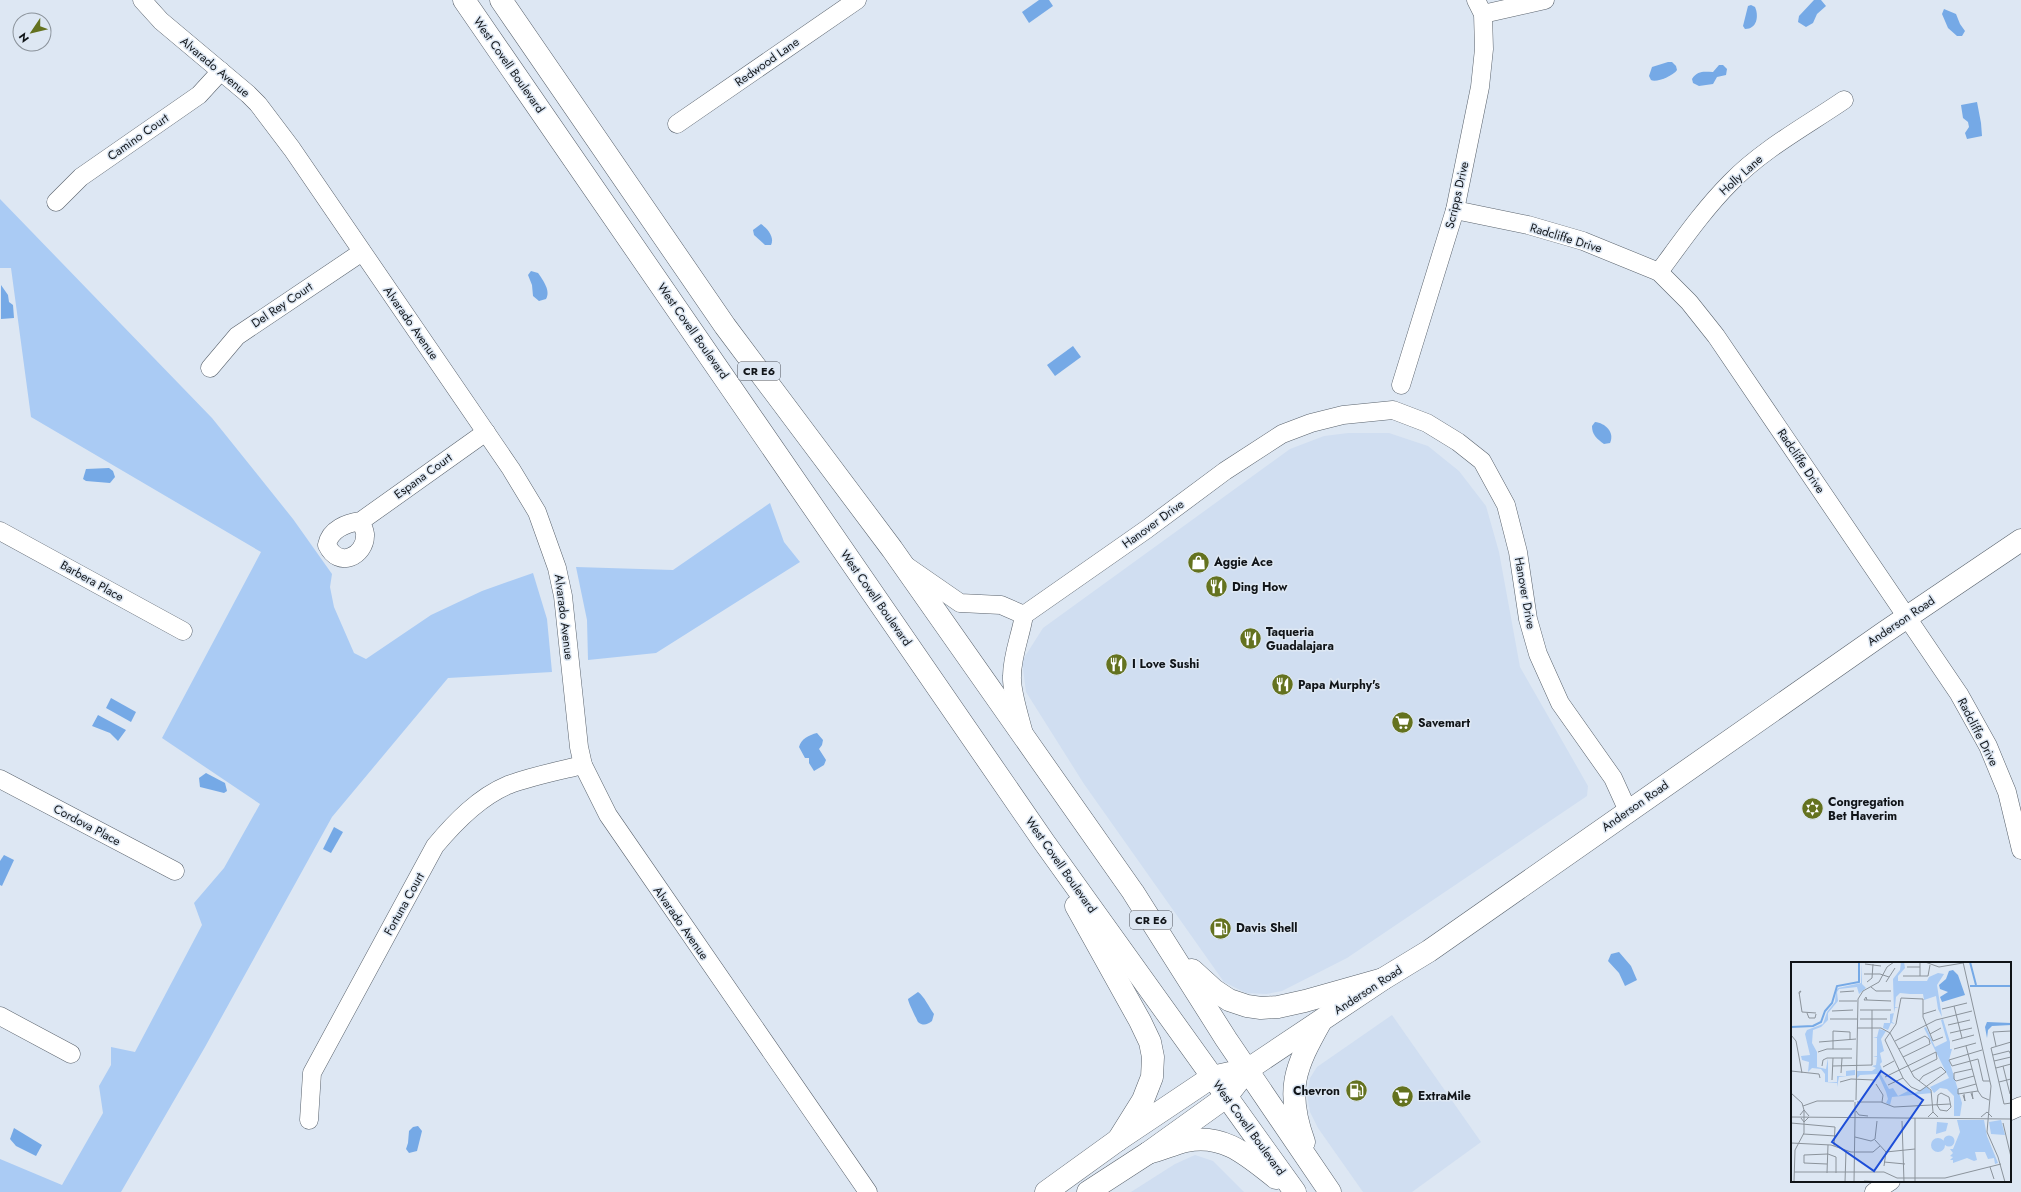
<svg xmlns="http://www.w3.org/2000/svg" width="2021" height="1192" font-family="Jost,sans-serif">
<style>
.built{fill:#d0def1}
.green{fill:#aacbf4}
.water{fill:#75a9e6}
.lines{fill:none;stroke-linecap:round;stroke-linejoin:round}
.street-casing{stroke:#59626c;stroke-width:19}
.secondary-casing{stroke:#59626c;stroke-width:23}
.primary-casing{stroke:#59626c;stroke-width:23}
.street{stroke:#fff;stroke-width:18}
.secondary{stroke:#fff;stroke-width:22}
.primary{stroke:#fff;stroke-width:22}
.labels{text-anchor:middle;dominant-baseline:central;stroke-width:3;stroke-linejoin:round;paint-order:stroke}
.shield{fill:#dde7f3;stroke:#4e535a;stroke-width:1}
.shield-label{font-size:11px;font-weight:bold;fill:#101418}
.street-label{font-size:12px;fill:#101418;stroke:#dde7f3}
.poi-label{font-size:12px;font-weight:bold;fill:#101418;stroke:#dde7f3;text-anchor:start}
.inset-river{fill:none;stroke:#75a9e6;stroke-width:2}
.inset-road{fill:none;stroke:#8b939b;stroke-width:1}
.view{fill:#1d4ed8;fill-opacity:0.15;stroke:#1d4ed8;stroke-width:2}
.inset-edge{fill:none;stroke:#101418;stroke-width:2}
</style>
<rect width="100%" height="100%" fill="#dde7f3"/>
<g class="built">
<path d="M 1348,433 L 1389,433 L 1428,446 L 1459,471 L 1486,506 L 1499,552 L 1520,667 L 1588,786 L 1587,796 L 1347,958 L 1282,991 L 1266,994 L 1246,993 L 1224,982 L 1084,784 L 1026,692 L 1022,661 L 1043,628 L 1290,449 L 1324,436 Z"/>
<path d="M 1392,1015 L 1481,1142 L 1412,1192 L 1363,1192 L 1318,1128 L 1310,1112 L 1307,1095 L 1310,1078 L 1317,1067 Z"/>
<path d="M 1195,1155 L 1213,1161 L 1244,1192 L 1131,1192 L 1175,1164 Z"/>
</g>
<g class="green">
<path d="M 0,199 L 212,418 L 293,519 L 332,574 L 330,587 L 334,607 L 354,653 L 366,659 L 431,615 L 482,591 L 533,573 L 547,619 L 552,672 L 448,678 L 332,817 L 205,1047 L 121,1192 L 0,1192 L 0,1159 L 62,1185 L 103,1113 L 99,1086 L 111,1065 L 111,1047 L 135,1052 L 202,925 L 194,903 L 224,868 L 260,804 L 162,738 L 261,552 L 31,417 L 11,268 L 0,268 Z"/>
<path d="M 770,503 L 784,542 L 800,562 L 656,653 L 588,660 L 587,620 L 576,567 L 673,570 Z"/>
</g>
<g class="water">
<path d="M 1039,0 L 1049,0 L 1053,6 L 1029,23 L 1022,12 Z"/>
<path d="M 1814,0 L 1821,0 L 1826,6 L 1817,14 L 1813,23 L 1806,27 L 1798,22 L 1799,16 Z"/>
<path d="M 1751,5 L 1755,7 C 1759,16 1757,29 1745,29 L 1743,26 L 1748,6 Z"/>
<path d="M 1944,9 L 1956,14 L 1960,24 L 1965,31 L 1962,36 L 1957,36 L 1948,28 L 1942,14 Z"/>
<path d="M 1668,62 L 1672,62 L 1676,66 L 1677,70 C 1673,76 1656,83 1651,80 L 1649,76 L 1652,67 Z"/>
<path d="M 1719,65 L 1723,65 L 1727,69 L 1726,75 L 1717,77 L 1713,84 L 1699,86 L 1693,83 L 1692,79 C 1698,70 1704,72 1713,72 Z"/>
<path d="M 1977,102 L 1981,123 L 1982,136 L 1967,139 L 1965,133 L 1969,127 L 1968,122 L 1963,118 L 1961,105 Z"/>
<path d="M 761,224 C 767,228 775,237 771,245 L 765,245 L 754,235 L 753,230 Z"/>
<path d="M 531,271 L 538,273 C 543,280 551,291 546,299 L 539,301 L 533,296 L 532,285 L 528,275 Z"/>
<path d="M 1,285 L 8,295 L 9,302 L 13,305 L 14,318 L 1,319 Z"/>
<path d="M 1073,346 L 1081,357 L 1055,376 L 1047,365 Z"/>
<path d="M 1595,422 C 1605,423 1615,432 1610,443 L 1604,444 C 1597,439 1592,435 1592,426 Z"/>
<path d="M 109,468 L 113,471 L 115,477 L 110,483 L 86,481 L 83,479 L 86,469 Z"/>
<path d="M 111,698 L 136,712 L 131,722 L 106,708 Z"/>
<path d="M 98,715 L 126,730 L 118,741 L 110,733 L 92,726 Z"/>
<path d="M 817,733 L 823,740 L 822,745 L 819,749 L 826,760 L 824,765 L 814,771 L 809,763 L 809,758 L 805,758 L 799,747 C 801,739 809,735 817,733 Z"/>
<path d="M 206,773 L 225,783 L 227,791 L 224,793 L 200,787 L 199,778 Z"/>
<path d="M 334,827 L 343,832 L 331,853 L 323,849 Z"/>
<path d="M 4,855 L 14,860 L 2,886 L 0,885 L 0,861 Z"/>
<path d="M 1619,952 L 1631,966 L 1637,980 L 1625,986 L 1619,973 L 1608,961 L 1611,954 Z"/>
<path d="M 918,992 C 924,996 929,1007 934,1014 L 932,1021 C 927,1025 923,1026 918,1022 C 916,1018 908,1002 908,999 Z"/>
<path d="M 418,1126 L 422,1131 L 417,1151 L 409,1153 L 406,1149 L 408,1143 L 409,1131 L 413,1127 Z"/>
<path d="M 14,1128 L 42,1145 L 36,1156 L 16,1146 L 10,1139 Z"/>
</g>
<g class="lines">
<defs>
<g id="street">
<path d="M 142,0 L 161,21 L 248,94 L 258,104 L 292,149 L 511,469 L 537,512 L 557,568 L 563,596 L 579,747 L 583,765 L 608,815 L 868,1192"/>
<path d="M 1483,14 L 1545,0"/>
<path d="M 677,124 L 857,0"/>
<path d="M 56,202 L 81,177 L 199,95 L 221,71"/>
<path d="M 1455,210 L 1528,225 L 1583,241 L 1659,272 L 1689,302 L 1716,336 L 1959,694 L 1988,746 L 2007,792 L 2021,850"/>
<path d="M 1659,272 C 1682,241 1704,209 1731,182 C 1763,149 1806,126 1844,100"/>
<path d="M 210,368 L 237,336 L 362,252"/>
<path d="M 1401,385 L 1455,210 L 1480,87 L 1484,49 L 1483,14 L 1476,0"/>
<path d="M 361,521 C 362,526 366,532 365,536 C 365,555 339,570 327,545 C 330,529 347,523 361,521 L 486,432"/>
<path d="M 0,531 L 183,631"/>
<path d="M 908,567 L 960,603 L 1001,605 L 1024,615"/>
<path d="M 1024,734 C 1020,718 1011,691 1012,676 C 1012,655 1021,635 1024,615 L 1147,529 L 1225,471 L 1282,434 L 1311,423 L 1343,415 L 1393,410 L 1427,423 L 1458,442 L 1482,461 L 1506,505 L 1518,552 L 1528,619 L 1538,654 L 1560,703 L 1613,778 L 1628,811"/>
<path d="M 0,779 L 175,871"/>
<path d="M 0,1016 L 71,1054"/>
<path d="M 2010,1111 L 2021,1106"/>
<path d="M 309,1120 L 312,1073 L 435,846 C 455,822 479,797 508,785 C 532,776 558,771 583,765"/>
<path d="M 1874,1192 L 1891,1181"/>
</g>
<g id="secondary">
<path d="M 1046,1192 L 1118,1140 L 1212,1077 L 1230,1073"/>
<path d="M 1088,1192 L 1148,1153 L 1226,1097 L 1247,1070 L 1383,979 L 1429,951 L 1885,632 L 2021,540"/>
</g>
<g id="primary">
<path d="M 464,0 L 1044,842 L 1295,1192"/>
<path d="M 501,0 L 725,326 L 892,549 L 1133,892 L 1226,1039 L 1330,1192"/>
<path d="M 1076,906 L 1140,1021 L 1150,1042 L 1153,1057 L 1152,1077 L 1143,1100 L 1118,1140"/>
<path d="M 1192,970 L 1214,990 L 1229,1000 L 1247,1006 L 1261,1008 L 1278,1007 L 1305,1001 L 1383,979"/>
<path d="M 1304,1142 C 1285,1090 1295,1067 1321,1021"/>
<path d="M 1148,1153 C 1161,1150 1173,1144 1186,1141 C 1224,1133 1248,1156 1276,1178"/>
</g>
</defs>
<use href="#street" class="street-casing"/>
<use href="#secondary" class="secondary-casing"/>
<use href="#primary" class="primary-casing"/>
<use href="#street" class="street"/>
<use href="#secondary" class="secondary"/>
<use href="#primary" class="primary"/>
</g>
<defs>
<symbol id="shop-disc" viewBox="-11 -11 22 22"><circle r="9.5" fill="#64721f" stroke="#dde7f3"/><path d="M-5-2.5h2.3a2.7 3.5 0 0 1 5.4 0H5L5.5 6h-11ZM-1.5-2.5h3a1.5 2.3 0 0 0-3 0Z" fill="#fff"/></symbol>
<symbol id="restaurant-disc" viewBox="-11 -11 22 22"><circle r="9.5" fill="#64721f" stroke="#dde7f3"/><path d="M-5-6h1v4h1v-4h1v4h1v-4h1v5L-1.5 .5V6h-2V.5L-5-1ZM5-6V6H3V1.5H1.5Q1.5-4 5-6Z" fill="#fff"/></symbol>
<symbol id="supermarket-disc" viewBox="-11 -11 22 22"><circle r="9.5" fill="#64721f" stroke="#dde7f3"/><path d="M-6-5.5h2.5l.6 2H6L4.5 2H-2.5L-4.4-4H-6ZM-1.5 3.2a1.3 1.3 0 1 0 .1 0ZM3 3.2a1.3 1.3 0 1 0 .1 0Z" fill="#fff"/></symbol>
<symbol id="synagogue-disc" viewBox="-11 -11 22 22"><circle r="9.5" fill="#64721f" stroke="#dde7f3"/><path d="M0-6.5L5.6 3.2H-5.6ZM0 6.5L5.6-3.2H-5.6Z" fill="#fff"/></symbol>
<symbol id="fuel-disc" viewBox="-11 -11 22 22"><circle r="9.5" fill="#64721f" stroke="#dde7f3"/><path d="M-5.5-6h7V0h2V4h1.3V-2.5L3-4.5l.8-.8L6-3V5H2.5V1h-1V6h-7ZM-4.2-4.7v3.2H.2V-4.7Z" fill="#fff"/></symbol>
</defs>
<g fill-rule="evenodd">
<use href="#shop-disc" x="1186" y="550" width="25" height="25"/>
<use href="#restaurant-disc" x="1204" y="574" width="25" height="25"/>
<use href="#restaurant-disc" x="1238" y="626" width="25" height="25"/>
<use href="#restaurant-disc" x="1104" y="652" width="25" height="25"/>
<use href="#restaurant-disc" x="1270" y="672" width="25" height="25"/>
<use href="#supermarket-disc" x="1390" y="710" width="25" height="25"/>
<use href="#synagogue-disc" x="1800" y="796" width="25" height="25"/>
<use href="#fuel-disc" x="1208" y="916" width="25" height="25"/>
<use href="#fuel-disc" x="1344" y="1078" width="25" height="25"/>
<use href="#supermarket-disc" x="1390" y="1084" width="25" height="25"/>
</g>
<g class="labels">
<g class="shield">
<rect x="738" y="362" width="42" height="18" rx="3"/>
<rect x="1130" y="911" width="42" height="18" rx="3"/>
</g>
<g class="shield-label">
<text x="759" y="371">CR E6</text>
<text x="1151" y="920">CR E6</text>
</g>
<g class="street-label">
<text transform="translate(767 62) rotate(-35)">Redwood Lane</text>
<text transform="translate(509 65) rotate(55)">West Covell Boulevard</text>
<text transform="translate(215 67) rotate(40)">Alvarado Avenue</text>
<text transform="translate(138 137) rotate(-35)">Camino Court</text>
<text transform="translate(1741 175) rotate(-42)">Holly Lane</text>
<text transform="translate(1457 195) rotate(-77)">Scripps Drive</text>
<text transform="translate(1566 238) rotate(17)">Radcliffe Drive</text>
<text transform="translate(282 305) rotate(-34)">Del Rey Court</text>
<text transform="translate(411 323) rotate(55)">Alvarado Avenue</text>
<text transform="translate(693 331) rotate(55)">West Covell Boulevard</text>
<text transform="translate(1801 461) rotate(56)">Radcliffe Drive</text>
<text transform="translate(423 476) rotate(-36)">Espana Court</text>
<text transform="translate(1153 524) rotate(-36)">Hanover Drive</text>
<text transform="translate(92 581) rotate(29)">Barbera Place</text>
<text transform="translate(1525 593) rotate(80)">Hanover Drive</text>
<text transform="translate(876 598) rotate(55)">West Covell Boulevard</text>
<text transform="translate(564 617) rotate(83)">Alvarado Avenue</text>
<text transform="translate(1901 621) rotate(-34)">Anderson Road</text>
<text transform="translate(1978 732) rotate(63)">Radcliffe Drive</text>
<text transform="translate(1635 806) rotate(-35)">Anderson Road</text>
<text transform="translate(87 825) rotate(28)">Cordova Place</text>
<text transform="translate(1061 865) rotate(55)">West Covell Boulevard</text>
<text transform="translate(404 904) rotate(-61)">Fortuna Court</text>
<text transform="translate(681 923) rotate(55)">Alvarado Avenue</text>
<text transform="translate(1368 990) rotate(-33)">Anderson Road</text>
<text transform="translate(1249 1128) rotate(54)">West Covell Boulevard</text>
</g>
<g class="poi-label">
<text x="1214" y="562">Aggie Ace</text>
<text x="1232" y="587">Ding How</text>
<text x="1266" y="632">Taqueria<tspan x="1266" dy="14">Guadalajara</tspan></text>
<text x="1132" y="664">I Love Sushi</text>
<text x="1298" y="685">Papa Murphy's</text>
<text x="1418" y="723">Savemart</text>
<text x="1828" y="802">Congregation<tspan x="1828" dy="14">Bet Haverim</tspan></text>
<text x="1236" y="928">Davis Shell</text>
<text x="1340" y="1091" text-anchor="end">Chevron</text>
<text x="1418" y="1096">ExtraMile</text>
</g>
</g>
<g transform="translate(1791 962)">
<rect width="220" height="220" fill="#dde7f3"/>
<path d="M 71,0 L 71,22 L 75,26 L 68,32 L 66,25 L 48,27 L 46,30 L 47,39 L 37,51 L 37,58 L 30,65 L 22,68 L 21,81 L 26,90 L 26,105 L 35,107 L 37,96 L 37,120 L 46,120 L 46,114 L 55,114 L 55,109 L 64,108 L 64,113 L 48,115 L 46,125 L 46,121 L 34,120 L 34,112 L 30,107 L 21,106 L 17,110 L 18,100 L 11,98 L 10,94 L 19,93 L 14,72 L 16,68 L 32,62 L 36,50 L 44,40 L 45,29 L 47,26 L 70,21 ZM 110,0 L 113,0 L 114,6 L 107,14 L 107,19 L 136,19 L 138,15 L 147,11 L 153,12 L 146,23 L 151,55 L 147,47 L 145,34 L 133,38 L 132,32 L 119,32 L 119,35 L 119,32 L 109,31 L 105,35 L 104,45 L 108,45 L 104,46 L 101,60 L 104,62 L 100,61 L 97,68 L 92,66 L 93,61 L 99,61 L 99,52 L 103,51 L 102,17 L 109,8 ZM 152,57 L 159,80 L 159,87 L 161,87 L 158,98 L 171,141 L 169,154 L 163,154 L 163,134 L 156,127 L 149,126 L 143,131 L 139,125 L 158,116 L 133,66 L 135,65 L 144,85 L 156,79 L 150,58 ZM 88,67 L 95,69 L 90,77 L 93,89 L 89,91 L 91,100 L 89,102 L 92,110 L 89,111 L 98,127 L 102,126 L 107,134 L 117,129 L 122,132 L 136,124 L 141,131 L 101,135 L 99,143 L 95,141 L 97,137 L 95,130 L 87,112 L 69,113 L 66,116 L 66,109 L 81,109 L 85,106 L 81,104 L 85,103 L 86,95 L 82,94 L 86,94 L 86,85 L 82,85 L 86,85 L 86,76 L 82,76 L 86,75 ZM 166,158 L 193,158 L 196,174 L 207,201 L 204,202 L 203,196 L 197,197 L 194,190 L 184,190 L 186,198 L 183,199 L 176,196 L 162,201 L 162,198 L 159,198 L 162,195 L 159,194 L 162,191 L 159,187 L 162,187 L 169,170 ZM 210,158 L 214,173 L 200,172 L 198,160 ZM 146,160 L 157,161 L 155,169 L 145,172 ZM152.5 179a5.5 5.5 0 1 1 11 0a5.5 5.5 0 1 1-11 0ZM140 183a7 7 0 1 1 14 0a7 7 0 1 1-14 0Z" fill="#aacbf4"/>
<path d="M 162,8 L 167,13 L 174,33 L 151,40 L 149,35 L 157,30 L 149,27 L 148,23 L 155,17 L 158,9 ZM 196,60 L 220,61 L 220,63 L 201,64 L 197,68 L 196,76 L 194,65 Z" fill="#75a9e6"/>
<path class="inset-river" d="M 179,0 L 185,23M 179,24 L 220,24M 0,65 L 22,64 L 30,60 L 34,49 L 41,41 L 46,24 L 68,20 L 68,0"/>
<path class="inset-road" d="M 134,0 L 148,5 L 172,1M 172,0 L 200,124 L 196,170 L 207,195 L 214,220M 74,2 L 90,4M 116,5 L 129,5M 73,12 L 89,12 L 98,15M 112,14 L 137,14 L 139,3M 129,14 L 129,0M 76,20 L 81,16 L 82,2M 95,20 L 104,6M 80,25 L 85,29 L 100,29M 49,30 L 63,29M 8,32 L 10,29 L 8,30 L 11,50 L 25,51M 76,38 L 73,38 L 75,35 L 76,38 L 100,39M 48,39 L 66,39M 163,44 L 171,76M 151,47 L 176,41M 69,48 L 100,48M 41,49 L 62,48M 16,51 L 18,56 L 24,56 L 25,52M 132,52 L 145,48M 39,57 L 66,57M 69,57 L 96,57M 157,63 L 179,58M 66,66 L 90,66 L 99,71 L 123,115 L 140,128 L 142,150M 159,71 L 181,66M 139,72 L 150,66M 0,73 L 5,79 L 11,111M 104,79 L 145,58 L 181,49M 161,79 L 183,73M 28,80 L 65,77M 220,80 L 200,86 L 213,142 L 220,141M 175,84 L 187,129 L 191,135 L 198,138M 205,84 L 202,70 L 220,69M 42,87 L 42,69 L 59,70 L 59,78M 108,87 L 134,74 L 138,77 L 139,82 L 112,95M 163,87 L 185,81M 191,88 L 158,98 L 161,104 L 187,97 L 192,119 L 199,119M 27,90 L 36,87 L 61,87M 202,93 L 218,89 L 220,93M 203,99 L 220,95M 31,104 L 32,98 L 36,96 L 61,96M 42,104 L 81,103 L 81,48M 212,104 L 219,132M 92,105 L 103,99M 205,106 L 220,102M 181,107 L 163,111 L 163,117 L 165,119 L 183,114M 0,109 L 28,112 L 29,116M 50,111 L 51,96M 94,115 L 145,90 L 146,97 L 120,110M 41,118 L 42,96M 128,119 L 132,114 L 150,105 L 155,110 L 129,129 L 120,125 L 112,116 L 94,78 L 105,62 L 110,36 L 132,37 L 132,55 L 142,79 L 152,75M 49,120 L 60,117 L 83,118M 208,120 L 220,117M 85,122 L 92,133 L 91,140M 185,122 L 167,127 L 167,132 L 187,129M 97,123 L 112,116M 0,131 L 11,141 L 13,148 L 13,171 L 4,188 L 3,220M 150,131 L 158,135 L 160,145 L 156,149 L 149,148 L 146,143 L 147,133 ZM 180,131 L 182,137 L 181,130M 172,133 L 174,139 L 173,132M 65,138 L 67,37 L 72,29 L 88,20 L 96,5 L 103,0M 64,140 L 64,156M 66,140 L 90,140 L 103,145 L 159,142M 12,144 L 26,139 L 63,139M 65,149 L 68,153 L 77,154M 9,153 L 13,148 L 18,154M 0,155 L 220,157M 137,155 L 142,150 L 147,155M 190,155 L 196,150 L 201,155M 10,156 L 13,160 L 18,155M 111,159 L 113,220M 0,161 L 44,165 L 43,184M 212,161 L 220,195M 12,172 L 45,174M 64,175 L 80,179 L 84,177 L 86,159M 84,178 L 95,190 L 124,187M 0,181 L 40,183 L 60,190 L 82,190 L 89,184M 93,200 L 114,202M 36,202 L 13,201 L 13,193 L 37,192 L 45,195 L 45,211M 93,204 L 95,190M 199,205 L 203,217M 3,210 L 93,210 L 106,216 L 154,216 L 210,202M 36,211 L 37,183M 73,219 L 92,220M 54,220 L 55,189M 63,220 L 64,156M 124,220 L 124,156"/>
<path class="view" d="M 90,109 L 132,138 L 83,209 L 41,180 Z"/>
<rect width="220" height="220" class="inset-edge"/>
</g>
<g transform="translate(32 32) rotate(235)"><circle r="19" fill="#dde7f3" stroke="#8b939b"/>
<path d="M0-3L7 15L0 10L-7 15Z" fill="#64721f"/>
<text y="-6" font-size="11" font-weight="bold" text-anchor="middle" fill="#101418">N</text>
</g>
</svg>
